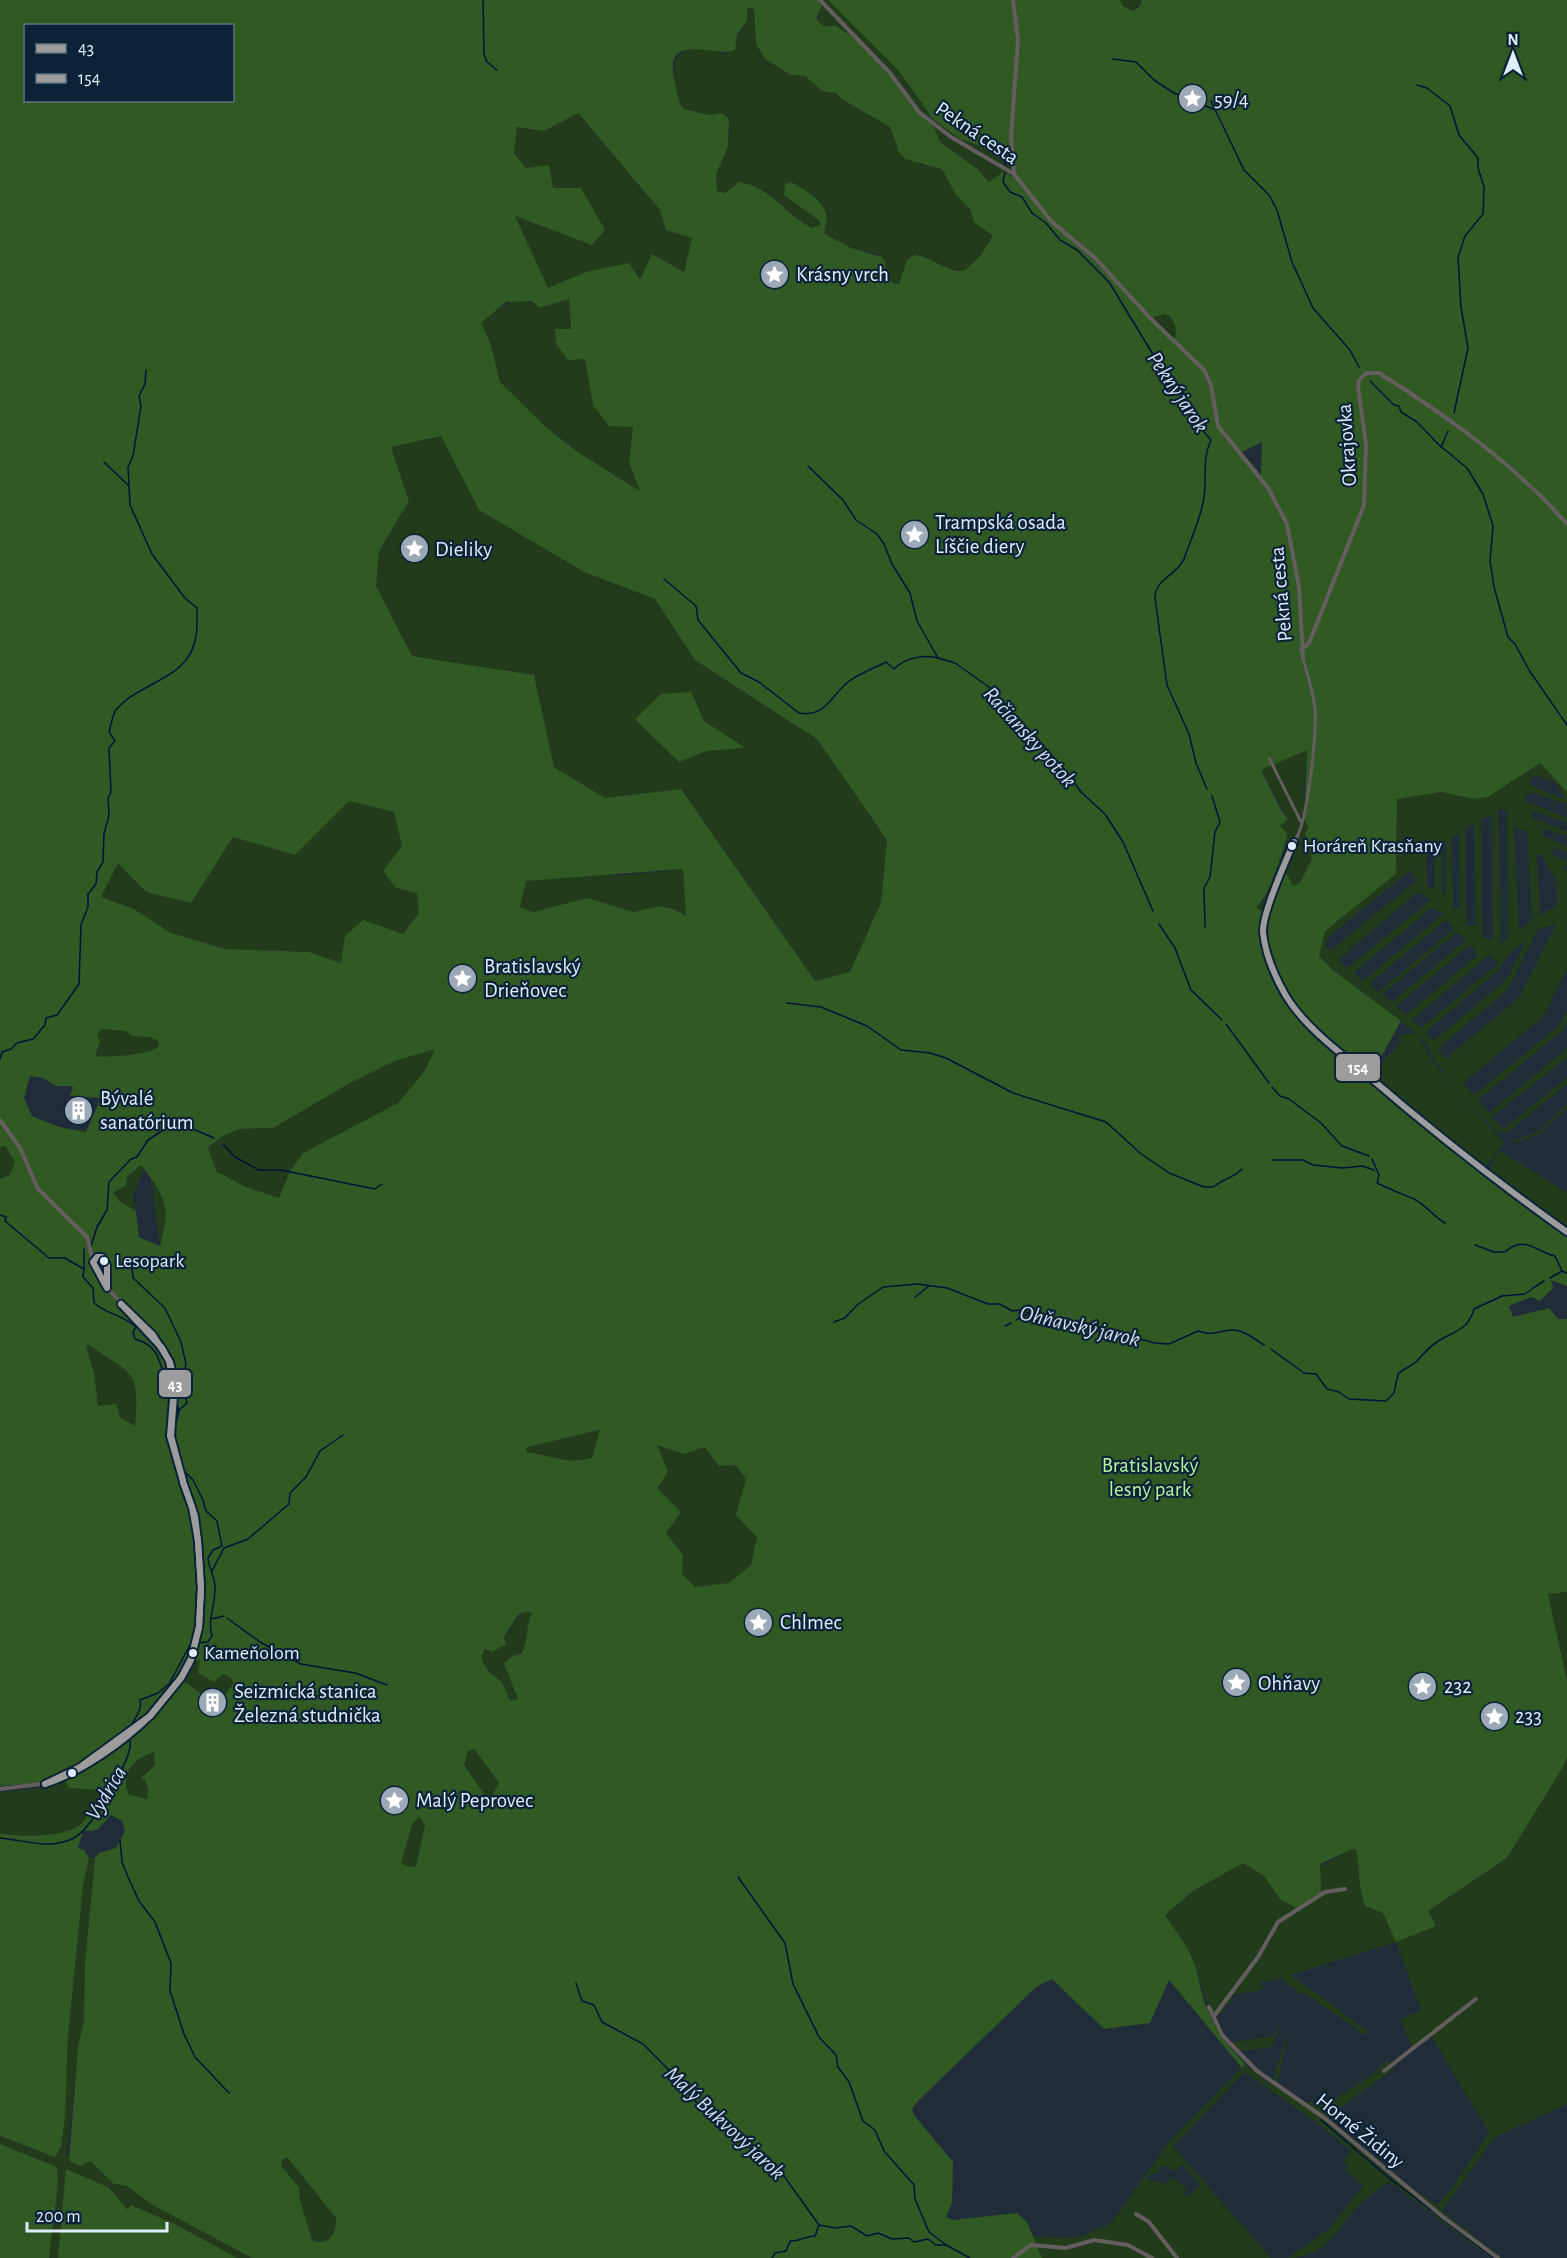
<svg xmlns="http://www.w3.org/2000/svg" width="1567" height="2258" font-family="'Alegreya Sans',sans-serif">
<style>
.green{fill:#223c1b;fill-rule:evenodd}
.forest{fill:#305923;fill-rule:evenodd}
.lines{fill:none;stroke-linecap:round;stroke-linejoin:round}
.stream{stroke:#031238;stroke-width:1.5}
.pedestrian{stroke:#645e5f;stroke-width:3}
.minor{stroke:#645e5f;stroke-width:4}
.bus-1-casing{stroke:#0c2337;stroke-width:10}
.bus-2-casing{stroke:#0c2337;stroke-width:10}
.bus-1{stroke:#9c9c9c;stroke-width:6}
.bus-2{stroke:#9c9c9c;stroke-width:6}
.bus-dot{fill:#dfedfb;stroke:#0c2337;stroke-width:2}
.labels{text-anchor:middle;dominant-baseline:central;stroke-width:4.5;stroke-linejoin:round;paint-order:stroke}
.bus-label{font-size:20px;fill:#dfedfb;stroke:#0c2337;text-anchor:start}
.poi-label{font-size:21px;fill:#dfedfb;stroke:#0c2337;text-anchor:start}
.street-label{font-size:21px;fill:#dfedfb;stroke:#0c2337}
.park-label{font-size:21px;fill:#b2f59b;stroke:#0c2337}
.water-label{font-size:22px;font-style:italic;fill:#d3def0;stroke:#0c2337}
.line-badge{stroke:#0c2337;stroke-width:2}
.badge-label{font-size:16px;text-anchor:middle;font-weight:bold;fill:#fff}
</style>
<rect width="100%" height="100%" fill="#202c38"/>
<g class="green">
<path d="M 821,0 L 828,0 L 899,71 L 934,120 L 968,143 L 990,150 L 997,155 L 1011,156 L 1016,175 L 999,174 L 994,181 L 986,181 L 976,168 L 940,142 L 934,127 L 914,108 L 855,38 L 839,28 L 823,26 L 817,20 L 821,8 Z"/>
<path d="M 1120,0 L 1142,0 L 1142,1 L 1133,11 L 1123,6 Z"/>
<path d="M 747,8 L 754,9 L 756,44 L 765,59 L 791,75 L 805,76 L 822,91 L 836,93 L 840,98 L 890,127 L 921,165 L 930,164 L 942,169 L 956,195 L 970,209 L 972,218 L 993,236 L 982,255 L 965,271 C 945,272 933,257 915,255 L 907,260 L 899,284 L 894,284 L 886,276 L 885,261 L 879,255 L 851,248 L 825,234 C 824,228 827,225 827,220 C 827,202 805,189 791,182 L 806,211 L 820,221 L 820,225 L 812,229 C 784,215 759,166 725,193 L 717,191 C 709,168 734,151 729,129 C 728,124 721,117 718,113 L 710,115 L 683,109 C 678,101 677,92 675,82 C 667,44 699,44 727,54 L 743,28 Z"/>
<path d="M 577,113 L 660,210 L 666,229 L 693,238 L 684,272 L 639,281 L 586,272 L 548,288 L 514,216 L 592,244 L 553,188 L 526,168 L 514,153 L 516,127 L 544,131 Z"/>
<path d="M 569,299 L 571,330 L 585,358 L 593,405 L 633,427 L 629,462 L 640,491 L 579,453 L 547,428 L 500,382 L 491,345 L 481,323 C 499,308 518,290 540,308 Z"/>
<path d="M 1164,313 L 1170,316 C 1174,323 1179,331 1174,340 L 1150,318 Z"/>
<path d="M 441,436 L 479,510 L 584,572 L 655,599 L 695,660 L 817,739 L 887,840 L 881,902 L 850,972 L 815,981 L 681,789 L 605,798 L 554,767 L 534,675 L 412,656 L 376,587 L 379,551 L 409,501 L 391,447 ZM 691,692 L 704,721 L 745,748 L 707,751 L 679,762 Z"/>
<path d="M 1307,749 L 1303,795 L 1310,827 L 1305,832 L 1312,859 L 1300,883 L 1293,887 L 1284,868 L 1272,904 L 1264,913 L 1255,906 L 1262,903 L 1286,845 L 1280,826 L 1288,819 L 1261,770 Z"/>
<path d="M 1540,763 L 1567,792 L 1567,804 L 1529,792 L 1525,797 L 1526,802 L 1567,817 L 1567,823 L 1533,811 L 1531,813 L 1532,818 L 1567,831 L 1567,836 L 1545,829 L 1542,831 L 1543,836 L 1567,846 L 1567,852 L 1556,848 L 1553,849 L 1552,855 L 1567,861 L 1567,865 L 1563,866 L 1567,872 L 1567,969 L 1544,1016 L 1463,1083 L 1474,1095 L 1559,1026 L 1567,1010 L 1567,1022 L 1563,1030 L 1478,1100 L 1489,1113 L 1567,1048 L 1567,1058 L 1491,1117 L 1503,1129 L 1567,1078 L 1567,1084 L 1506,1134 L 1504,1131 L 1499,1134 C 1477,1110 1451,1086 1433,1058 C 1428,1049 1426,1039 1418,1035 L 1435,1065 L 1504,1143 L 1485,1168 L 1374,1078 L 1381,1063 L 1401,1043 L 1398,1038 L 1404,1034 L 1416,1033 L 1333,970 L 1319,956 L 1325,931 L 1396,874 L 1397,799 L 1441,792 L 1474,799 L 1488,797 ZM 1536,775 L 1555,782 L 1565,799 L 1529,785 L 1531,779 ZM 1498,809 L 1507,810 L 1508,937 L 1501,944 ZM 1492,815 L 1493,939 L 1493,940 L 1482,938 L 1481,819 ZM 1474,823 L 1476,925 L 1476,926 L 1466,925 L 1465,829 ZM 1514,827 L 1527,832 L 1532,920 L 1519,931 ZM 1459,833 L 1460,908 L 1454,910 L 1451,839 ZM 1446,842 L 1446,894 L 1442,895 L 1442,846 ZM 1435,850 L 1435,887 L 1431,888 L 1427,886 L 1426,856 ZM 1541,854 L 1556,879 L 1557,905 L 1540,916 L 1537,855 ZM 1411,870 L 1416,881 L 1330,951 L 1326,947 L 1327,938 ZM 1418,892 L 1431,900 L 1347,968 L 1338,960 ZM 1431,908 L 1443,914 L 1363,981 L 1354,973 ZM 1446,920 L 1454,929 L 1378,992 L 1369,984 ZM 1556,924 L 1519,998 L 1445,1059 L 1438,1049 L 1508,989 L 1538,929 ZM 1457,932 L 1467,939 L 1392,1002 L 1382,994 ZM 1527,939 L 1507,979 L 1433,1041 L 1426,1032 L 1498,970 L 1509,954 ZM 1470,945 L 1478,955 L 1406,1015 L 1396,1006 ZM 1489,955 L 1499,963 L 1421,1028 L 1412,1020 Z"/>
<path d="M 349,801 L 394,812 L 402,847 L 396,888 L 417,893 L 419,913 L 403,934 L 345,936 L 342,963 L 309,952 L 225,949 L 171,933 L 134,909 L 100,897 L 118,862 L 146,892 L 191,903 L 233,837 L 295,855 Z"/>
<path d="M 683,869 L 687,917 L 673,909 L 659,906 L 634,912 L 587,898 L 533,912 L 520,907 L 525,881 L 596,875 L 629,875 Z"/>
<path d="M 102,1029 L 125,1031 L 128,1034 L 150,1037 L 158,1041 L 159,1046 C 153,1054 107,1058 95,1056 L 100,1046 L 97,1034 Z"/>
<path d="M 436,1048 L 424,1072 L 398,1103 L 303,1153 L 290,1171 L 279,1199 L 246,1187 L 217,1172 L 208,1148 L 221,1137 L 239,1129 L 273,1128 L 350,1083 L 395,1061 Z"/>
<path d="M 1567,1104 L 1567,1108 L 1541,1133 L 1515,1143 L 1513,1141 L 1540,1131 Z"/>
<path d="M 5,1146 L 15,1162 L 10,1176 L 0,1179 L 0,1147 Z"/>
<path d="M 1501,1151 L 1567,1193 L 1567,1229 L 1489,1173 L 1495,1157 Z"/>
<path d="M 141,1165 L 144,1169 L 133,1196 L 136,1211 L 119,1201 L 113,1192 L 125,1186 L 127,1177 Z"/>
<path d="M 151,1179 C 170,1204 168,1218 160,1247 Z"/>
<path d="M 89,1343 C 132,1377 140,1366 135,1426 L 98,1407 L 94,1373 L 86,1346 Z"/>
<path d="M 601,1430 L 592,1458 C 568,1465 550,1455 526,1453 L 527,1447 Z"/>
<path d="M 656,1444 L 684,1454 L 705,1447 L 719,1466 L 736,1465 L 747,1479 L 737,1515 L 757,1536 L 751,1565 L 729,1583 L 695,1587 L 682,1574 L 683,1555 L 666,1533 L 657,1488 Z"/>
<path d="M 1567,1592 L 1567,1681 L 1548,1593 Z"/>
<path d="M 524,1612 L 533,1613 C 526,1625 529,1640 522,1653 L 512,1656 L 504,1664 L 518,1699 L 510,1701 L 502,1682 L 488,1671 L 481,1658 C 486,1646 493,1647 502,1639 C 512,1631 513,1618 524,1612 Z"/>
<path d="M 201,1658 L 231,1678 L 233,1684 L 224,1698 L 207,1697 L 191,1690 L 182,1680 L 192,1664 Z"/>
<path d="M 473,1749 L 499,1783 L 489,1801 L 464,1765 L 468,1751 Z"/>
<path d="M 155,1752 L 156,1765 L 143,1774 L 148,1789 L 147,1799 L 128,1794 C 121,1771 134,1759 155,1752 Z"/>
<path d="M 1567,1756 L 1567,2104 L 1494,2138 L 1442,2211 L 1502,2258 L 1491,2258 L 1389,2182 C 1380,2189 1370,2195 1362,2202 C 1337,2226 1329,2258 1287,2258 L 1328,2230 L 1363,2186 L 1345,2170 L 1348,2167 L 1343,2161 L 1352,2152 L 1325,2129 L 1245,2072 L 1173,2146 L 1271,2258 L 1016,2258 L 1034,2247 L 1068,2250 L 1098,2241 L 1072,2247 L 1034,2245 L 1031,2236 L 1063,2238 L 1082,2236 L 1111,2223 L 1169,2142 L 1245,2064 L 1271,2086 L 1291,2022 L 1277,2083 L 1306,2103 L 1334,2100 L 1373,2074 L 1388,2060 L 1394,2069 L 1327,2117 L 1413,2189 L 1437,2205 L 1451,2189 L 1489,2132 L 1429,2033 L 1412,2048 L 1401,2019 L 1421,2010 L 1396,1942 L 1291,1975 L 1369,2032 L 1365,2035 L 1305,1993 L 1297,1993 L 1293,1986 L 1288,1986 L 1284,1978 L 1261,1982 L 1262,1990 L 1232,1995 L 1231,2003 L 1225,2004 L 1224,2013 L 1218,2014 L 1216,2017 L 1224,2034 L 1232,2042 L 1273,2036 L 1280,2023 L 1272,2047 L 1235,2052 C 1209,2025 1207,2001 1196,1968 C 1189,1948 1176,1932 1165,1915 L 1193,1891 L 1243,1863 L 1264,1876 L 1318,1867 L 1352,1849 L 1356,1849 C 1360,1869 1358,1887 1365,1906 L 1383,1913 L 1396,1941 L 1436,1925 L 1428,1911 L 1507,1858 ZM 1182,2164 L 1200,2185 L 1188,2197 L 1184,2193 L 1188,2189 L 1172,2177 L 1167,2184 L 1147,2180 L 1152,2173 L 1156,2175 L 1164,2165 L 1174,2172 Z"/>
<path d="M 64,1779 L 69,1788 L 102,1789 C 96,1799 90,1814 83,1822 C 68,1839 21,1836 0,1834 L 0,1792 L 47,1787 Z"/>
<path d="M 419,1816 L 425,1825 L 416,1866 L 409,1867 L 401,1863 L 412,1825 Z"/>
<path d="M 89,1858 L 95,1858 L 85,1962 L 84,2020 L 78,2046 L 67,2155 L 89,2161 L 114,2184 L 127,2186 L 151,2204 L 252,2258 L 237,2258 L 175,2224 L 131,2205 L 129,2211 L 108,2187 L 67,2169 L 58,2258 L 49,2258 L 58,2184 L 57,2167 L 0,2144 L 0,2136 L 34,2150 L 61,2147 L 65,2117 L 68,2035 L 83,1886 Z"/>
<path d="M 288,2158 L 336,2218 L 337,2227 L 333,2236 L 323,2242 L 312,2240 L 300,2200 L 299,2187 L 281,2166 L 283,2159 Z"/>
</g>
<g class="forest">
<path d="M 0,0 L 821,0 L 821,8 L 817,16 L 817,20 L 823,26 L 836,26 L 855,38 L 894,80 L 914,108 L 934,127 L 940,142 L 976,168 L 989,182 L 1003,172 L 1012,176 L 1016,175 L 1011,156 L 1001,158 L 990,150 L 960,139 L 934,120 L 899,71 L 828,0 L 1120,0 L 1123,6 L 1133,11 L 1140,6 L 1142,0 L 1567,0 L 1567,792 L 1540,763 L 1488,797 L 1474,799 L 1441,792 L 1397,799 L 1396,874 L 1325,931 L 1319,956 L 1333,970 L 1401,1021 L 1374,1070 L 1374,1085 L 1489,1180 L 1567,1238 L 1567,1286 L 1551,1280 L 1553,1288 L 1540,1301 L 1531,1297 L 1509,1306 L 1513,1317 L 1549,1308 L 1558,1319 L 1567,1319 L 1567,1592 L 1548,1594 L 1567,1681 L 1567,1756 L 1564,1765 L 1507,1858 L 1428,1911 L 1436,1926 L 1396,1942 L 1383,1913 L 1365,1906 C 1358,1887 1360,1869 1356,1849 L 1352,1849 L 1320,1864 L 1321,1893 L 1296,1908 L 1280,1899 L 1264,1876 L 1243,1863 L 1193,1891 L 1165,1915 L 1187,1947 L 1196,1968 L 1204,2002 L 1220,2036 L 1245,2064 L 1242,2068 L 1169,1980 L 1150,2023 L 1104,2029 L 1052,1979 L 1036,1987 L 918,2101 L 912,2109 L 914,2115 L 953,2162 L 952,2203 L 946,2217 L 953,2220 L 1017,2213 L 1027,2222 L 1042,2258 L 252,2258 L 151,2204 L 127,2186 L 114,2184 L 90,2161 L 81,2166 L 69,2161 L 78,2046 L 84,2020 L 85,1962 L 95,1858 L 99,1853 L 116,1848 L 125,1831 L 122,1821 L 111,1815 L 97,1830 L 83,1831 L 78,1848 L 84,1850 L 89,1858 L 83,1886 L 68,2035 L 65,2117 L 61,2147 L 55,2157 L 0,2136 L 0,1834 C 21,1836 67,1839 83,1822 C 90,1814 95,1800 102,1790 L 69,1788 L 61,1774 L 40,1783 L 0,1786 L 0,1179 L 10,1175 L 15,1162 L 5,1146 L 0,1147 ZM 747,8 L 754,9 L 756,44 L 765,59 L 791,75 L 805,76 L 822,91 L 836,93 L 840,98 L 890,127 L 899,152 L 905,159 L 942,169 L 956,195 L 970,209 L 974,222 L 993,236 L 981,255 L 964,271 C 945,272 933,257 915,255 L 907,260 L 899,284 L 894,284 L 886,276 L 885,261 L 882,257 L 851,248 L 825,234 C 824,228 826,226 827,220 C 828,202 804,189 791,182 L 785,184 L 784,195 L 820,221 L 820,225 L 812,228 C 783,214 774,188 739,182 L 725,193 L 717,191 L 716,174 L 728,147 L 729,119 L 722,113 L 710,115 L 683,109 C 677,100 677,88 674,78 C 664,30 717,59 735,50 L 737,35 L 747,20 ZM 26,26 L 232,26 L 232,100 L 26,100 ZM 578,113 L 660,210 L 666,230 L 692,238 L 684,272 L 652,254 L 640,280 L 629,263 L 586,272 L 548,288 L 515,216 L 592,245 L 605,230 L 581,188 L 553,188 L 549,165 L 526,168 L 514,153 L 517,127 L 544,131 ZM 569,299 L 571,329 L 555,329 L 556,344 L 568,360 L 585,359 L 593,405 L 609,426 L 633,427 L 629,462 L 640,491 L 579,453 L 547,428 L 500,382 L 491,345 L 481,323 L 506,302 L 531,301 L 540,308 ZM 1164,314 L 1170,316 C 1174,323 1179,331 1174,339 L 1151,318 ZM 441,436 L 479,510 L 584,572 L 655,599 L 695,660 L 817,739 L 887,840 L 881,902 L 850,972 L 815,981 L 681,789 L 605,798 L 554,767 L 534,675 L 412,656 L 376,586 L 379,551 L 409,501 L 391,447 ZM 1262,442 L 1262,443 L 1261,475 L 1242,452 ZM 1307,750 L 1304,819 L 1309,827 L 1305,832 L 1312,859 L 1300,883 L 1293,886 L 1283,867 L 1272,904 L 1264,913 L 1256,907 C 1267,900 1286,847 1287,833 L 1280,826 L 1288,819 L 1281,810 L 1261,770 ZM 349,801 L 394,812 L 402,846 L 383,871 L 396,888 L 417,893 L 419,913 L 403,934 L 363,920 L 345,936 L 341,963 L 309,952 L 225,949 L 171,933 L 134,909 L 101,897 L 118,863 L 146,892 L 191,903 L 233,837 L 295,855 ZM 683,869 L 686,916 L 673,909 L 659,906 L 634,912 L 587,898 L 533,912 L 520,907 L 526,881 ZM 102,1029 L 125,1031 L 132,1036 L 150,1037 L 158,1041 L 159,1046 C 153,1054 107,1058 95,1056 L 100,1042 L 97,1034 ZM 435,1049 L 424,1072 L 398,1103 L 303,1153 L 290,1171 L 279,1198 L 246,1187 L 217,1172 L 208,1148 L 221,1137 L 239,1129 L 273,1128 L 350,1083 L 395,1061 ZM 30,1076 L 43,1078 L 56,1086 L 73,1086 L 70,1096 L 101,1098 L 86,1132 L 59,1127 L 32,1116 L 24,1098 ZM 141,1165 C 166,1198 171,1205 160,1246 L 139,1237 L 136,1211 L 119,1201 L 113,1192 L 126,1186 L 127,1177 ZM 88,1344 C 132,1376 140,1367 135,1426 L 120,1417 L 116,1404 L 98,1406 L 94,1373 L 86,1346 ZM 600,1430 L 592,1458 C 568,1465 550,1455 526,1452 L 527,1447 ZM 657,1445 L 684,1454 L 705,1447 L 719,1466 L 736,1465 L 746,1479 L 736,1515 L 757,1537 L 751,1565 L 729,1583 L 695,1587 L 682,1574 L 683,1555 L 666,1533 L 681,1512 L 657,1488 L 668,1472 ZM 524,1612 L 532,1613 C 526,1625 528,1640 522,1653 L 512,1656 L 504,1664 L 518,1699 L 510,1701 L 502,1682 L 488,1671 L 481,1658 L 485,1649 L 492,1652 L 507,1644 L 503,1638 L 518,1615 ZM 200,1659 L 198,1673 L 214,1682 L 223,1674 L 231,1678 L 233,1684 L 223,1698 C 198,1697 201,1692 183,1681 L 192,1664 ZM 474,1749 L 499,1783 L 489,1801 L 464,1765 L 468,1751 ZM 154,1752 L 155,1765 L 141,1778 L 145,1780 L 148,1789 L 147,1799 L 128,1794 C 121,1771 134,1759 154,1752 ZM 419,1816 L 425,1825 L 416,1866 L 409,1867 L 401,1863 L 412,1825 ZM 288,2158 L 336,2218 C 337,2233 328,2247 312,2240 L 300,2200 L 299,2187 L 281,2166 L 283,2159 Z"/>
<path d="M 691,692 L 704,721 L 746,748 L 707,751 L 679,762 L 635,719 L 661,694 Z"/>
<path d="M 0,2144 L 57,2167 L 58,2184 L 49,2258 L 0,2258 Z"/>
<path d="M 66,2169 L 108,2187 L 128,2210 L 131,2205 L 175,2224 L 237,2258 L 58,2258 Z"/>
</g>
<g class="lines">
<g class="stream">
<path d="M 483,0 L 484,54 L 487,62 L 497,70"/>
<path d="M 1113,59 L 1136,62 L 1154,80 L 1174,93 L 1213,109"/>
<path d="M 1417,85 L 1427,88 L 1450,106 L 1459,135 L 1478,158 L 1478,168 L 1484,187 L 1483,214 L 1465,236 L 1458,257 L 1461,307 L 1468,348 L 1454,413"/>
<path d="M 1211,101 L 1244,170 L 1269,195 L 1277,210 L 1292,262 L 1313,308 L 1350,350 L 1359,367"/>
<path d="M 981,134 L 989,145 L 998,147 L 1005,154 L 1005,166"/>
<path d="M 1005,172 L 1003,182 L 1010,192 L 1022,197 L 1032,213 L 1046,223 L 1060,240 L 1077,250 L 1109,282 L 1160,366 L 1182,389 L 1196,423 L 1211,440 C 1202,459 1207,476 1204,497 C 1201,519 1191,538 1184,559 C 1177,575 1155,579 1155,598 L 1167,685 L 1189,734 L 1196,763 L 1207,789"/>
<path d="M 1370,381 L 1394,405 L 1399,406 L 1401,412 L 1417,422 L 1438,444 L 1467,468 L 1483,494 L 1493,526 L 1490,561 L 1494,587 L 1508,637 L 1515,644 L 1529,670 L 1567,725"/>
<path d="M 1441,447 L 1448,431"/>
<path d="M 104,462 L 129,486"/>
<path d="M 808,466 L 843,500 L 856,520 L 877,534 L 884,544 L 892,564 L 910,593 L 917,621 L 938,658 L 955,663 L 989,687 L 1066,771 L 1081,792 L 1105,814 L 1123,842 L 1153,911"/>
<path d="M 664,579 L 696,606 L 698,620 L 741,673 L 759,682 L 799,713 C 825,718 831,696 848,682 C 858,674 875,668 886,662 L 894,669 C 905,658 924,654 938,658"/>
<path d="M 1159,924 L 1175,948 L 1191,990 L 1222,1020"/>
<path d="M 1205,927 L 1204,888 L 1210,877 L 1215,832 L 1220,822 L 1212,796"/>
<path d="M 787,1003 L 821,1007 L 867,1026 L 901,1050 L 930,1053 L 946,1058 L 1013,1093 L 1106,1122 L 1140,1153 L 1169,1173 L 1204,1187 L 1213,1187 C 1223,1179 1233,1178 1242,1169"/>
<path d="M 1226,1024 L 1269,1083"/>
<path d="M 0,1059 L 2,1052 L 11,1049 L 17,1043 L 33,1039 L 45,1025 L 46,1018 L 57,1015 L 79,984 L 81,925 L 88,907 L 88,894 L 96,884 L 97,872 L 103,862 L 104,834 L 109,815 L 108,798 L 111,792 L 109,748 L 115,741 L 109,732 C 111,726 112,716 116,710 C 136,685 179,680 192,650 C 198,636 197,622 197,608 L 185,598 L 152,554 L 130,505 L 128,467 L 133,456 L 141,406 L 139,396 L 145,384 L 146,370"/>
<path d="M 1272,1087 L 1280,1096 L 1289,1099 L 1321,1123 L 1342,1146 L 1369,1156"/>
<path d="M 223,1144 L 235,1157 L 259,1170 L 281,1170 L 375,1189 L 382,1184"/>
<path d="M 1372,1159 L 1379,1175 L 1377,1183 C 1389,1189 1402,1194 1414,1199 C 1426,1205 1433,1216 1445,1223"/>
<path d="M 1272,1160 L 1303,1160 L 1313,1165 L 1343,1168 L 1362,1166 L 1374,1170"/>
<path d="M 0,1215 L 6,1217 L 5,1221 L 49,1258 L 65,1258 L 84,1269 L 83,1277 L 93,1288 L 94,1303 C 108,1315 121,1314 136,1327 L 133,1332 L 135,1339 C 168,1348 157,1376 174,1400"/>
<path d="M 1475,1245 L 1494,1252 L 1505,1252 C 1525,1234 1536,1252 1555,1256 L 1562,1271 L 1567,1273"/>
<path d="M 91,1246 L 97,1227 L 107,1210 L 109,1182 L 131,1159 L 137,1157 L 148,1140 L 165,1129 L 175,1126 L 191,1128 L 214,1138"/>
<path d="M 84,1249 L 84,1268"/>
<path d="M 132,1266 L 133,1278 L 165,1308 L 181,1342 L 186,1364 L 182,1381 L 187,1403 L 179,1410"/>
<path d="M 1550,1278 L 1562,1271"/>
<path d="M 1533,1288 L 1544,1281"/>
<path d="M 915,1297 L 929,1286"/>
<path d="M 1016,1320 L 1028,1314"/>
<path d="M 834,1322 L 845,1318 L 857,1305 L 883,1287 L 918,1284 L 947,1288 L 988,1304 L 1000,1304 L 1012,1311 L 1021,1310 L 1063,1327 L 1121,1334 L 1155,1343 L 1169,1344 L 1198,1331 C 1215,1337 1217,1330 1233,1330 C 1243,1330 1255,1339 1264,1345"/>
<path d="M 1005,1326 L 1011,1323"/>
<path d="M 1271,1349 L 1304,1373 L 1316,1374 L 1327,1389 L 1339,1392 L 1349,1399 L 1386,1401 L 1394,1393 L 1398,1374 C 1403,1369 1412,1366 1417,1361 C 1423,1354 1429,1347 1437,1342 C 1453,1331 1468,1331 1474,1309 L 1502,1296 L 1525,1294 L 1532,1289"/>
<path d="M 177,1404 L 179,1410 L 175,1428 L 175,1443 L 183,1470 L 193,1480 L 203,1500 L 206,1511 L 217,1521 L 222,1546 L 213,1550 L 208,1558 C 209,1567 214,1576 215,1586 C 216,1604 207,1619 212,1636 L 208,1642 L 197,1643"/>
<path d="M 212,1571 L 224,1548 L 248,1539 L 289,1504 L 290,1493 L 306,1477 L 320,1451 L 343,1435"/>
<path d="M 227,1618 L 260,1642 L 301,1664 L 355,1673 L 387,1685"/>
<path d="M 211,1619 L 224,1616"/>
<path d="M 0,1838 C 24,1840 48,1850 72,1839 C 92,1830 125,1769 130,1748 C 131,1742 129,1736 130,1730 C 132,1719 143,1712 140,1700 L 158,1693 L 169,1684 L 190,1645 L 193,1644"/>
<path d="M 120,1840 L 122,1862 L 128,1877 L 139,1901 L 155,1922 L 171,1963 L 170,1991 L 184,2034 L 195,2057 L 229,2093"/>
<path d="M 738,1877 L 785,1943 L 793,1984 L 819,2037 L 836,2055 L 838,2067 L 849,2082 L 863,2121 L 875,2130 L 884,2151 L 914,2185 L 915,2199 L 929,2232 L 946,2245"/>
<path d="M 576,1983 L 582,2001 L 594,2005 L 602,2022 L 643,2044 L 677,2078 L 697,2103 L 758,2154 L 776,2165 L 819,2225"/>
<path d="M 1321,2120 L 1389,2178 L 1494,2258"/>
<path d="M 772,2258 L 775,2253 L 786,2251 L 790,2241 C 800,2242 805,2236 815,2236 L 819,2225 L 835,2228 L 851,2226 L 867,2236 L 878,2233 L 892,2239 L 909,2238 L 914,2242 L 928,2239 L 936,2245 L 946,2245 L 970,2258"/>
</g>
<g class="pedestrian">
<path d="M 1269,758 L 1301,822"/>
<path d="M 1297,837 C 1308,816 1317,732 1315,708 C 1313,691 1307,674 1303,658"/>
</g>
<g class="minor">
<path d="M 820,0 L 890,73 L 919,112 L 951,137 L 1014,174 L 1051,221 L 1095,258 L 1150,318 L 1204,370 L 1211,385 L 1218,426 L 1268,488 L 1287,524 L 1299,587 L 1303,658"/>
<path d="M 1013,0 L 1018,40 L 1011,136 L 1014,174"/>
<path d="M 1301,650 L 1309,643 L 1364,505 L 1366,445 L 1358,386 L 1359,380 L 1367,373 L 1379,373 C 1447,416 1513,463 1567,524"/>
<path d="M 1297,837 L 1282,868 L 1263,930 L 1271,964 L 1287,997 L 1322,1037 L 1411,1113 L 1505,1188 L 1567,1232"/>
<path d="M 0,1120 L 20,1148 L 38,1189 L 87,1237 L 95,1269 L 102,1282 L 162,1348 L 173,1372 L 176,1392 L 171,1440 L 192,1506 L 198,1538 L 201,1581 L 195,1646 L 181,1678 L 134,1732 L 49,1783 L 0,1789"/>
<path d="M 1209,2007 L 1222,2035 L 1257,2071 L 1326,2119 L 1443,2217 L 1498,2258"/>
<path d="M 1214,2016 L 1258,1957 L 1278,1922 L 1325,1892 L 1345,1889"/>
<path d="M 1384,2071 L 1476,1999"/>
<path d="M 1136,2214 L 1149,2222 L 1177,2258"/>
<path d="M 1013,2258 L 1031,2245 L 1066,2248 L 1094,2240 L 1128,2245 L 1152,2258"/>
</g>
<defs>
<g id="bus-1">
<path d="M 97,1257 L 102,1257 L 107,1265 L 107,1288 L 93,1262 Z"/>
<path d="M 121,1304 L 153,1335 L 170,1362 L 175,1383 L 171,1436 L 183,1481"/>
<path d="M 121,1304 L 162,1348 L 169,1361 L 174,1387 L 170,1436 L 183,1481"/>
<path d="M 183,1482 L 195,1516 L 198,1541"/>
<path d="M 183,1482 L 192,1507 L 198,1541"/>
<path d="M 198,1541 L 201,1587 L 199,1627"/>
<path d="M 198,1541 L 201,1589 L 199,1627"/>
<path d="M 181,1678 L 191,1659 L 199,1627"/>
<path d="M 181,1678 L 191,1660 L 199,1627"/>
<path d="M 150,1716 L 181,1678"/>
<path d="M 150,1716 L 181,1678"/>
<path d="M 45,1784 L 80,1767 L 150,1716"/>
<path d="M 45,1784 C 80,1773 124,1742 150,1716"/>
</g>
<path id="bus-2" d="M 1294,842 C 1286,860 1262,914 1263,932 C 1265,953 1275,977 1286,996 C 1305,1027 1339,1052 1367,1075 C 1431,1130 1498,1183 1567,1232"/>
</defs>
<use href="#bus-1" class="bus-1-casing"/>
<use href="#bus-2" class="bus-2-casing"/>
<use href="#bus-1" class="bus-1"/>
<use href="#bus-2" class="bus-2"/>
</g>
<defs>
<symbol id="sight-disc" viewBox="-11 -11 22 22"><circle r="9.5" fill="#9ca9b7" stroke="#0c2337"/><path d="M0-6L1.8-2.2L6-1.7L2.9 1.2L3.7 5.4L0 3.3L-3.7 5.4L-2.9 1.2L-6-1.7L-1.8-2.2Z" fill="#fff"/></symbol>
<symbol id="building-disc" viewBox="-11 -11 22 22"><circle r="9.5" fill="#9ca9b7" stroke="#0c2337"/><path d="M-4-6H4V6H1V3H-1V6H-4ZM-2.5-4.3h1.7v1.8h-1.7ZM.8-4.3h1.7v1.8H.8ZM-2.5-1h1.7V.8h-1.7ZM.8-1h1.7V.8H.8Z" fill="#fff"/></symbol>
</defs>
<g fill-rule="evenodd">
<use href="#sight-disc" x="1176" y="82" width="33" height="33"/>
<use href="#sight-disc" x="758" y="258" width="33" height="33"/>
<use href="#sight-disc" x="898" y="518" width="33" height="33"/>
<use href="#sight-disc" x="398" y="532" width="33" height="33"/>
<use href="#sight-disc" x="446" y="962" width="33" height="33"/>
<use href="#building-disc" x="62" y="1094" width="33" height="33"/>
<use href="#sight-disc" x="742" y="1606" width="33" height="33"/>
<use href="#sight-disc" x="1220" y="1666" width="33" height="33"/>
<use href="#sight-disc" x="1406" y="1670" width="33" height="33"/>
<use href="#building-disc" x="196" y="1686" width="33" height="33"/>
<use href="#sight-disc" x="1478" y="1700" width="33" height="33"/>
<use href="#sight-disc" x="378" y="1784" width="33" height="33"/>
</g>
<g class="bus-dot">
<circle cx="1292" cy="846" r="5"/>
<circle cx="104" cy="1261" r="5"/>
<circle cx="193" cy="1653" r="5"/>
<circle cx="72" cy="1773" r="5"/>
</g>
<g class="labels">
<g class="bus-label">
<text x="1303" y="846">Horáreň Krasňany</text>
<text x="115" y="1261">Lesopark</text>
<text x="204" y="1653">Kameňolom</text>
</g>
<g class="poi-label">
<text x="1214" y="99">59/4</text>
<text x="796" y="274">Krásny vrch</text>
<text x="935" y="522">Trampská osada<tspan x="935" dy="24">Líščie diery</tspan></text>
<text x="435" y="549">Dieliky</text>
<text x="484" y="966">Bratislavský<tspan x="484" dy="24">Drieňovec</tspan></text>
<text x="100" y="1098">Bývalé<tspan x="100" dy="24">sanatórium</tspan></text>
<text x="780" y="1622">Chlmec</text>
<text x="1258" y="1683">Ohňavy</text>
<text x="1444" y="1686">232</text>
<text x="234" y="1691">Seizmická stanica<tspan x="234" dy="24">Železná studnička</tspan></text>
<text x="1515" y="1716">233</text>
<text x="416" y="1800">Malý Peprovec</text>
</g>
<g class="street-label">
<text transform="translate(977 133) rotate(34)">Pekná cesta</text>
<text transform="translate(1347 445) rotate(-94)">Okrajovka</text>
<text transform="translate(1281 594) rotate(-95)">Pekná cesta</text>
<text transform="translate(1360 2131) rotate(39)">Horné Židiny</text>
</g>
<g class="park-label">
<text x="1150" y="1465">Bratislavský<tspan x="1150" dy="24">lesný park</tspan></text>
</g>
<g class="water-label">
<text transform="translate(1178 392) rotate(56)">Pekný jarok</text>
<text transform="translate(1030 737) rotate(48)">Račiansky potok</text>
<text transform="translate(1080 1326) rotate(13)">Ohňavský jarok</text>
<text transform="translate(106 1793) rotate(-59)">Vydrica</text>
<text transform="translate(725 2123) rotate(43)">Malý Bukvový jarok</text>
</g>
</g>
<g class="line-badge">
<rect x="1335" y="1053" width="46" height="29" rx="6" fill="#9c9c9c"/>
<rect x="158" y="1369" width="34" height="29" rx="6" fill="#9c9c9c"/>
</g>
<g class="badge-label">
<text x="1358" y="1073">154</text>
<text x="175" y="1390">43</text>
</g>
<rect x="24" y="24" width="210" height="78" fill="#0c2337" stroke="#607485" stroke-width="1.5"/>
<rect x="36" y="44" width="30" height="9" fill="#9c9c9c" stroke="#607485" stroke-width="1.5"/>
<text x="78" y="54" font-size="18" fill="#dfedfb">43</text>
<rect x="36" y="74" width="30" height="9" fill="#9c9c9c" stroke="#607485" stroke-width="1.5"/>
<text x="78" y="84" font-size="18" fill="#dfedfb">154</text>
<g transform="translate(1513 54)" stroke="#0c2337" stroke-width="4.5" paint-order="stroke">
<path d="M0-4.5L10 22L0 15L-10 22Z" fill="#dfedfb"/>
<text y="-9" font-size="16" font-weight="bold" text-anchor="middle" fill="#dfedfb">N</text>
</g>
<path d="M27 2222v9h140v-9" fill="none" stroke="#dfedfb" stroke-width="3"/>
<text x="36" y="2222" font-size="18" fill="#dfedfb" stroke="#0c2337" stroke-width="4.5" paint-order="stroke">200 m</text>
</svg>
